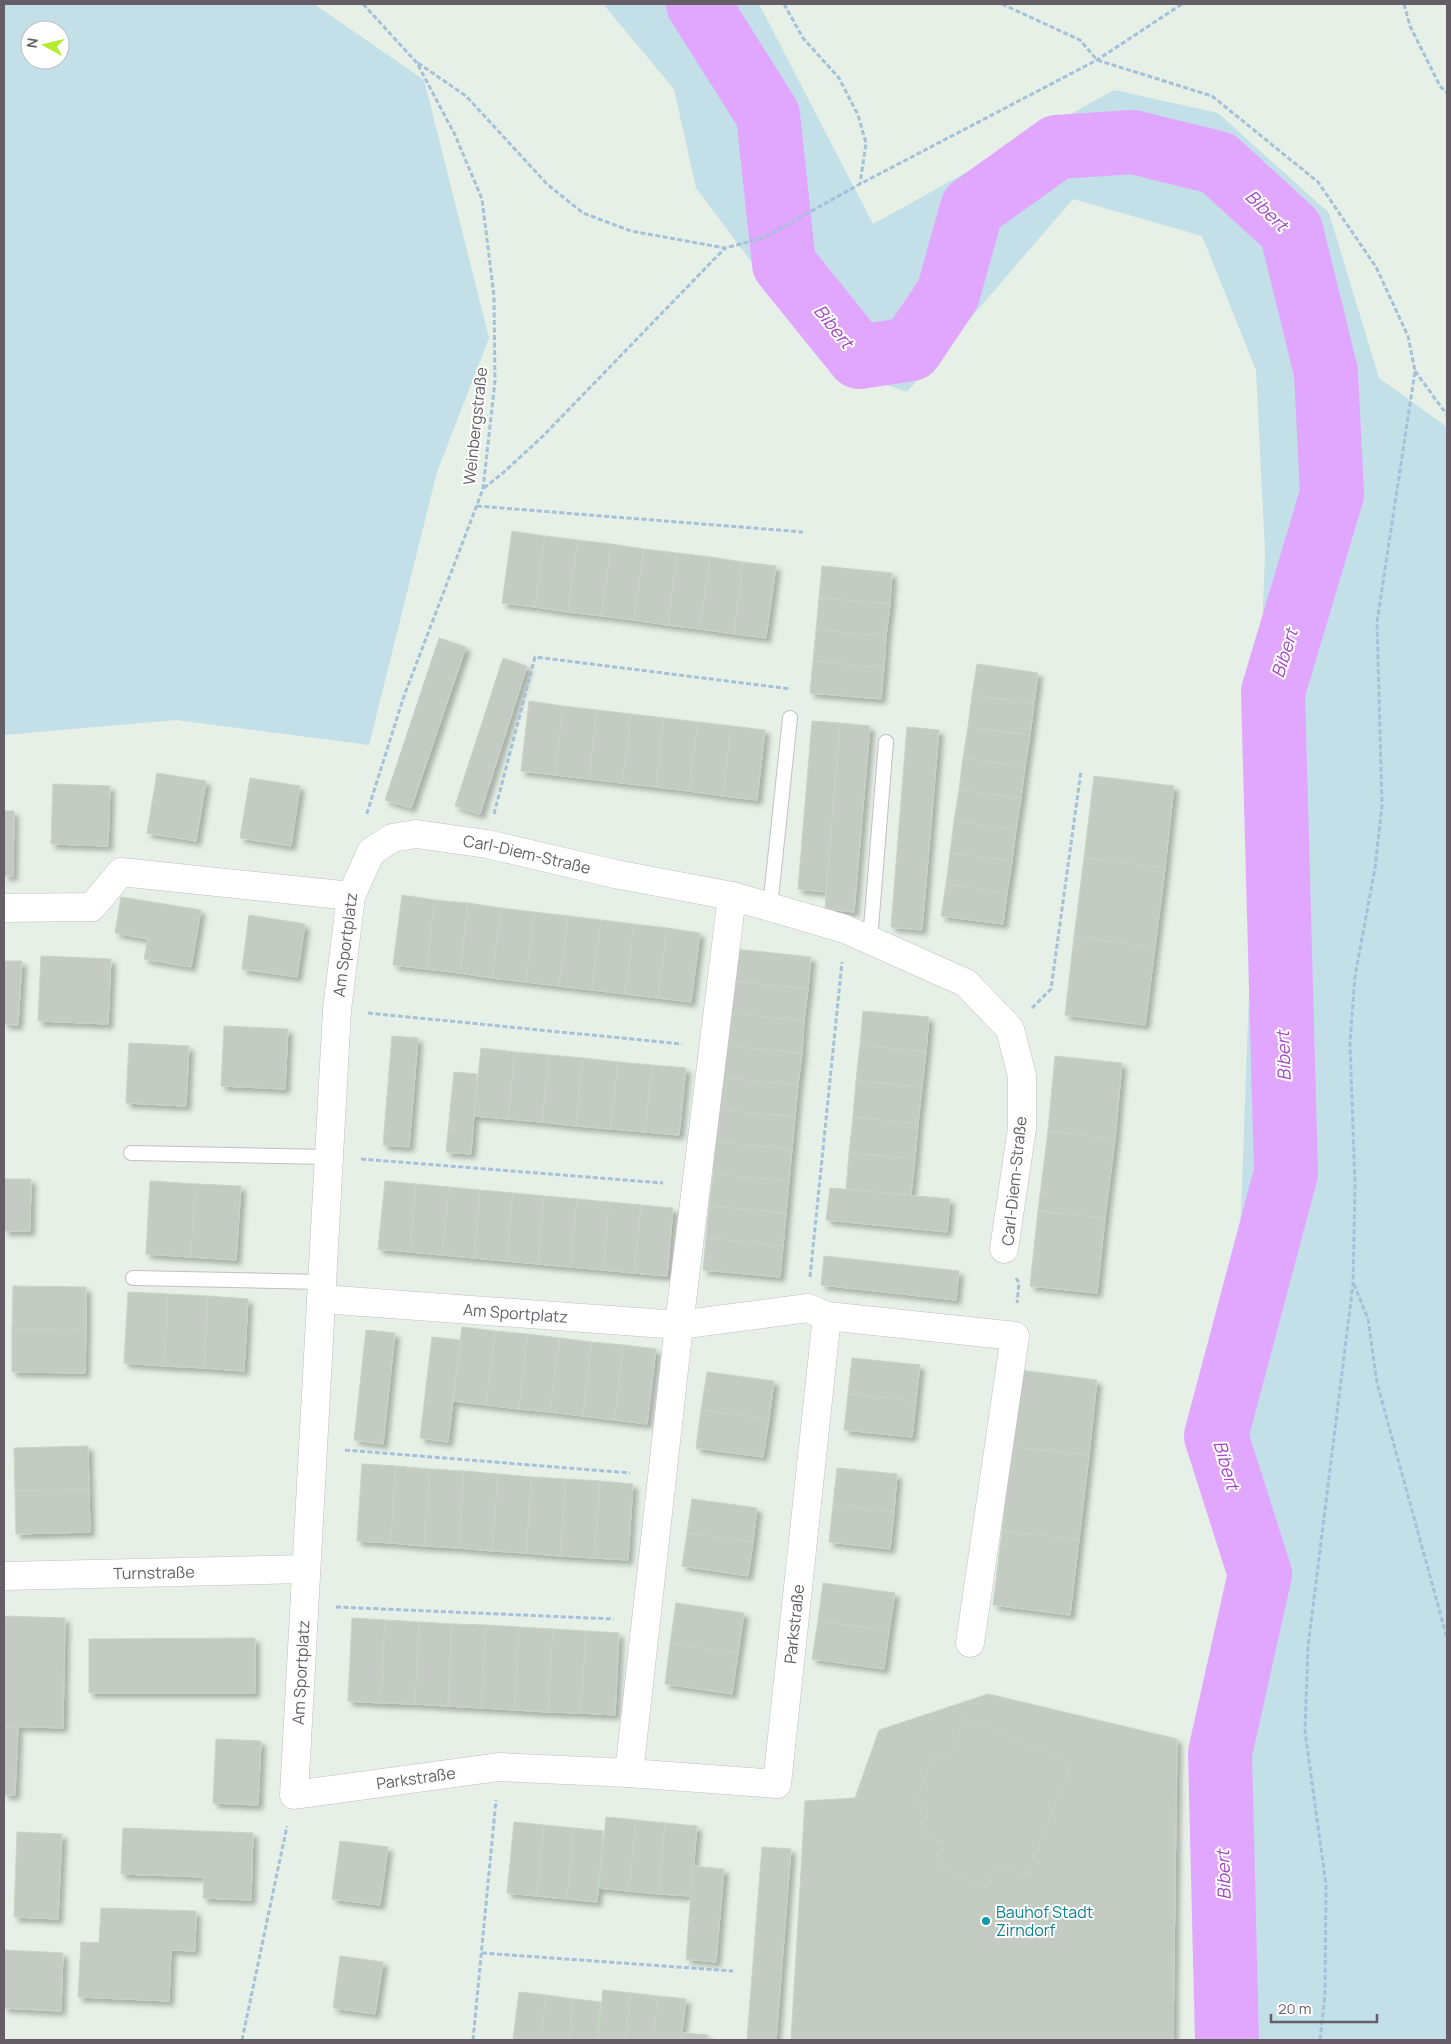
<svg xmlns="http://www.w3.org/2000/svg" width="1451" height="2044" font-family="Manrope,sans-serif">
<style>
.green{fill:#c3dfe8;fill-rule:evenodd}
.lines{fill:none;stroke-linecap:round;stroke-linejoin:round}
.river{stroke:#e1a7ff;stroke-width:64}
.building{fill:#c4cbc2;stroke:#c6d5c4;filter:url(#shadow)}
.service-casing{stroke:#c3bdc5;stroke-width:16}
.minor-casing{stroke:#c3bdc5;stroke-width:29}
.path{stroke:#a5c1da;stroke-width:3;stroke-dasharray:5 2.5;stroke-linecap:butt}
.service{stroke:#fff;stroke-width:14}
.minor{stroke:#fff;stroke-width:28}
.culture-dot{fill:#0f9aa8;stroke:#fff;stroke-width:2}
.labels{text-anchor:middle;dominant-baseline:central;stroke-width:4;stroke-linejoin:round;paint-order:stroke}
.street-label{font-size:16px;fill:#655e67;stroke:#fff}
.culture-label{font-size:16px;fill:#0d838f;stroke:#fff;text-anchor:start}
.water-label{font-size:18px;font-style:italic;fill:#a447c6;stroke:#fff}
</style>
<defs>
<filter id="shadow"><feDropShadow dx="4.5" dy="4.5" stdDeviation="2.5" flood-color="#0004"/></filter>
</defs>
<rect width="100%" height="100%" fill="#e6f0e6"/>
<g class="green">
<path d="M 4,4 L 314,4 L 424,80 L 489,338 L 437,472 L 369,745 L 176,720 L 4,735 ZM 30,30 L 60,30 L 60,60 L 30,60 Z"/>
<path d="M 603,4 L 759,4 L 873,224 L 1114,90 L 1218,113 L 1329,213 L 1379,378 L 1447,427 L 1447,2040 L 1211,2040 L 1265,552 L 1256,370 L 1202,236 L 1073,199 L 907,392 L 828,364 L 696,188 L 674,89 Z"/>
</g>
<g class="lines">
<path class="river" d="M 698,4 L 768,115 L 784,264 L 859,357 L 911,349 L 948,294 L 972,208 L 1057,147 L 1133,142 L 1218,163 L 1291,230 L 1326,372 L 1332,494 L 1273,692 L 1286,1173 L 1216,1436 L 1260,1574 L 1220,1753 L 1227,2040"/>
</g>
<g class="building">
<path d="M 512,531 L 545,536 L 535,607 L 502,603 Z"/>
<path d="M 545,536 L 578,540 L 568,612 L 535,607 Z"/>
<path d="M 578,540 L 611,544 L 602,616 L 568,612 Z"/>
<path d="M 611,544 L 644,549 L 634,620 L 602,616 Z"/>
<path d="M 644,549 L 677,553 L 668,625 L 634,620 Z"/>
<path d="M 677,553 L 710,557 L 700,629 L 668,625 Z"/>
<path d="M 710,557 L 743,562 L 734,634 L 700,629 Z"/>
<path d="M 743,562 L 776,566 L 766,638 L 734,634 Z"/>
<path d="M 822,566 L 892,573 L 890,604 L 819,598 Z"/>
<path d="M 819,598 L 890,604 L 886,636 L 816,630 Z"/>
<path d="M 816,630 L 886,636 L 884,668 L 813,661 Z"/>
<path d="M 439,638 L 466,647 L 411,808 L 385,800 Z"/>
<path d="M 503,658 L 527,666 L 480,814 L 455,806 Z"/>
<path d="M 813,661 L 884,668 L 881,699 L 810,693 Z"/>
<path d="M 977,664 L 1038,673 L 1034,704 L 972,695 Z"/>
<path d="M 972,695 L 1034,704 L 1030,735 L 968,727 Z"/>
<path d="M 529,701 L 563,706 L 555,775 L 521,771 Z"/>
<path d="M 563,706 L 597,710 L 589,779 L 555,775 Z"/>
<path d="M 597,710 L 631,714 L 622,783 L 589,779 Z"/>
<path d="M 631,714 L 664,718 L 656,787 L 622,783 Z"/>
<path d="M 664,718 L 698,722 L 689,791 L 656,787 Z"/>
<path d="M 812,721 L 840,723 L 826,892 L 798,889 Z"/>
<path d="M 698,722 L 731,726 L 723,796 L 689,791 Z"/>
<path d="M 840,723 L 870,726 L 854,912 L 825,909 Z"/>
<path d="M 731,726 L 765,730 L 757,800 L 723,796 Z"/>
<path d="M 907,727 L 939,730 L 922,930 L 891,927 Z"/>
<path d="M 968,727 L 1030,735 L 1025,767 L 963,758 Z"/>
<path d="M 963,758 L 1025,767 L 1021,798 L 959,790 Z"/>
<path d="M 157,773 L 206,781 L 196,841 L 147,833 Z"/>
<path d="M 1094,776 L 1174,786 L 1165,868 L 1084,858 Z"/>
<path d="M 250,778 L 300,786 L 291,846 L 240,838 Z"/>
<path d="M 53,784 L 110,786 L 108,846 L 51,844 Z"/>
<path d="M 959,790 L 1021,798 L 1016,830 L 954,821 Z"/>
<path d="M 4,811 L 14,811 L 13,876 L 4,876 Z"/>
<path d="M 954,821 L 1016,830 L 1012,861 L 950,853 Z"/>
<path d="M 950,853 L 1012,861 L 1007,893 L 946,884 Z"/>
<path d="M 1084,858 L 1165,868 L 1155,947 L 1074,937 Z"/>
<path d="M 946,884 L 1007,893 L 1003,924 L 941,916 Z"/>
<path d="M 402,895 L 435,900 L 426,969 L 393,965 Z"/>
<path d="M 121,897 L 201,910 L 191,967 L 144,959 L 148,939 L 115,933 Z"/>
<path d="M 435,900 L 468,903 L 460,973 L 426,969 Z"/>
<path d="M 468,903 L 501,908 L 492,978 L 460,973 Z"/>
<path d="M 501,908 L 534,912 L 526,982 L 492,978 Z"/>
<path d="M 534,912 L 568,916 L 559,986 L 526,982 Z"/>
<path d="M 249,915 L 305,924 L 297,977 L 242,969 Z"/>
<path d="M 568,916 L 601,920 L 592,990 L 559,986 Z"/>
<path d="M 601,920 L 634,924 L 625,994 L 592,990 Z"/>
<path d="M 634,924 L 667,928 L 658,998 L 625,994 Z"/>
<path d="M 667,928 L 700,933 L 691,1002 L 658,998 Z"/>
<path d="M 1074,937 L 1155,947 L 1145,1025 L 1065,1015 Z"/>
<path d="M 735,949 L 811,957 L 808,989 L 731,981 Z"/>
<path d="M 41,956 L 111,959 L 108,1024 L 38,1021 Z"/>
<path d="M 4,961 L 22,961 L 18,1025 L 4,1024 Z"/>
<path d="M 731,981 L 808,989 L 804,1021 L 728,1013 Z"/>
<path d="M 863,1011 L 929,1017 L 926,1052 L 860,1045 Z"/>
<path d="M 728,1013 L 804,1021 L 802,1053 L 725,1046 Z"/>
<path d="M 224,1026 L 288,1029 L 285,1089 L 221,1086 Z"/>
<path d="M 392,1036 L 418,1038 L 409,1147 L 383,1145 Z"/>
<path d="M 129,1043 L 189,1046 L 186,1106 L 126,1103 Z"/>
<path d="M 860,1045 L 926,1052 L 922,1087 L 856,1081 Z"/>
<path d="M 725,1046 L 802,1053 L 798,1085 L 722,1078 Z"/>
<path d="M 481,1048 L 515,1052 L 508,1119 L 474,1116 Z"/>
<path d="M 515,1052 L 549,1055 L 542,1122 L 508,1119 Z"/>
<path d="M 549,1055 L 583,1058 L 576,1126 L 542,1122 Z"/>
<path d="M 1055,1056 L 1122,1063 L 1115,1139 L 1048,1131 Z"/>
<path d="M 583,1058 L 618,1062 L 611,1129 L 576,1126 Z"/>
<path d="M 618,1062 L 652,1065 L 645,1132 L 611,1129 Z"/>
<path d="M 652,1065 L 686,1068 L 679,1135 L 645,1132 Z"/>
<path d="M 454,1072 L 477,1074 L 471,1154 L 446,1152 Z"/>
<path d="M 722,1078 L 798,1085 L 795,1117 L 719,1110 Z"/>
<path d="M 856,1081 L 922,1087 L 918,1124 L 853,1117 Z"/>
<path d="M 719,1110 L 795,1117 L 792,1149 L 715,1142 Z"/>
<path d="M 853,1117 L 918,1124 L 915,1159 L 849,1153 Z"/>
<path d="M 1048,1131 L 1115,1139 L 1105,1218 L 1038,1211 Z"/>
<path d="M 715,1142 L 792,1149 L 789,1181 L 713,1174 Z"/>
<path d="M 849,1153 L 915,1159 L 911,1195 L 846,1189 Z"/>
<path d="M 713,1174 L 789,1181 L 786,1213 L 709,1206 Z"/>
<path d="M 4,1179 L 31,1179 L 30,1231 L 4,1231 Z"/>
<path d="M 150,1181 L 195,1184 L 191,1257 L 146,1254 Z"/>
<path d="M 385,1181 L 416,1184 L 410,1252 L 378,1249 Z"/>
<path d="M 195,1184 L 241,1186 L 236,1260 L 191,1257 Z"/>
<path d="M 416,1184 L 449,1187 L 442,1255 L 410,1252 Z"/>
<path d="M 449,1187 L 480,1190 L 474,1258 L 442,1255 Z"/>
<path d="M 830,1188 L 950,1199 L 947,1232 L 826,1220 Z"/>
<path d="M 480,1190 L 513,1193 L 506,1261 L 474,1258 Z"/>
<path d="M 513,1193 L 544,1196 L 538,1264 L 506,1261 Z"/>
<path d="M 544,1196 L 577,1199 L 570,1267 L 538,1264 Z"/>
<path d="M 577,1199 L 609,1202 L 603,1270 L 570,1267 Z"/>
<path d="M 609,1202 L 641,1205 L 634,1273 L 603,1270 Z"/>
<path d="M 641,1205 L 673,1208 L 667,1276 L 634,1273 Z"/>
<path d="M 709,1206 L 786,1213 L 783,1246 L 706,1238 Z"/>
<path d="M 1038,1211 L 1105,1218 L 1097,1293 L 1030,1286 Z"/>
<path d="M 706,1238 L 783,1246 L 780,1277 L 703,1270 Z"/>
<path d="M 824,1256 L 959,1271 L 956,1300 L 821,1285 Z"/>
<path d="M 13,1286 L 86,1287 L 86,1330 L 12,1329 Z"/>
<path d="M 128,1292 L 168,1294 L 164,1366 L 124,1363 Z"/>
<path d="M 168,1294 L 208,1296 L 204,1368 L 164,1366 Z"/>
<path d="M 208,1296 L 248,1299 L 244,1371 L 204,1368 Z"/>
<path d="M 462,1327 L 495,1331 L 486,1405 L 453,1401 Z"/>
<path d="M 12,1329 L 86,1330 L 85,1373 L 12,1372 Z"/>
<path d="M 366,1330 L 395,1333 L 383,1444 L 354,1440 Z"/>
<path d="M 495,1331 L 527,1334 L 519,1409 L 486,1405 Z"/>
<path d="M 527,1334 L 560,1338 L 550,1412 L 519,1409 Z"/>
<path d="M 432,1337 L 460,1340 L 448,1442 L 420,1438 Z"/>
<path d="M 560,1338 L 591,1342 L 583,1416 L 550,1412 Z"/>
<path d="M 591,1342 L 623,1345 L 615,1420 L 583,1416 Z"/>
<path d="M 623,1345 L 656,1349 L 647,1424 L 615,1420 Z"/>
<path d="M 852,1358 L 920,1365 L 916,1401 L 848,1394 Z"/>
<path d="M 1020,1370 L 1097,1380 L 1089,1455 L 1011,1447 Z"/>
<path d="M 707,1372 L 774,1381 L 769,1419 L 701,1410 Z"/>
<path d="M 848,1394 L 916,1401 L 912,1437 L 844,1430 Z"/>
<path d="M 701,1410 L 769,1419 L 763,1457 L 696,1448 Z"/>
<path d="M 88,1446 L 89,1489 L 15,1491 L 14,1448 Z"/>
<path d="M 1011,1447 L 1089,1455 L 1079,1539 L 1002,1531 Z"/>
<path d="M 362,1464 L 396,1466 L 391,1543 L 357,1541 Z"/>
<path d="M 396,1466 L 430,1469 L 424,1546 L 391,1543 Z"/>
<path d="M 837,1468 L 897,1474 L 894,1512 L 833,1505 Z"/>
<path d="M 430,1469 L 464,1471 L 459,1548 L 424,1546 Z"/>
<path d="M 464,1471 L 498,1474 L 492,1551 L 459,1548 Z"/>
<path d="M 498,1474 L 532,1477 L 526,1553 L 492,1551 Z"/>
<path d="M 532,1477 L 566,1479 L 560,1556 L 526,1553 Z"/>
<path d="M 566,1479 L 600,1481 L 594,1558 L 560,1556 Z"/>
<path d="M 600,1481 L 633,1484 L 628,1560 L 594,1558 Z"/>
<path d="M 89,1489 L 90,1532 L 16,1534 L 15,1491 Z"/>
<path d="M 692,1499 L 757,1508 L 753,1542 L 687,1533 Z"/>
<path d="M 833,1505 L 894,1512 L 890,1549 L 829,1542 Z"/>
<path d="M 1002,1531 L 1079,1539 L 1070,1615 L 993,1605 Z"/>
<path d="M 687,1533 L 753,1542 L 748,1576 L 682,1566 Z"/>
<path d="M 823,1583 L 895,1593 L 889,1631 L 818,1621 Z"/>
<path d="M 676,1603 L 744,1613 L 738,1653 L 670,1644 Z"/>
<path d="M 4,1616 L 65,1618 L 63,1728 L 4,1726 Z"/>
<path d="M 352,1618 L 385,1620 L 381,1703 L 348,1701 Z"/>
<path d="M 385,1620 L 419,1622 L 415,1704 L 381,1703 Z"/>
<path d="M 818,1621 L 889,1631 L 884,1669 L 812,1659 Z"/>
<path d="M 419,1622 L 452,1624 L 448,1706 L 415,1704 Z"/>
<path d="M 452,1624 L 486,1625 L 481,1708 L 448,1706 Z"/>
<path d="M 486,1625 L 519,1627 L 515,1710 L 481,1708 Z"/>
<path d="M 519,1627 L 553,1629 L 548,1712 L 515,1710 Z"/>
<path d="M 553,1629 L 586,1631 L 581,1713 L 548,1712 Z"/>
<path d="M 586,1631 L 619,1633 L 615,1715 L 581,1713 Z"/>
<path d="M 255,1638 L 255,1693 L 89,1693 L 89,1639 Z"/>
<path d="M 670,1644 L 738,1653 L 732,1694 L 665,1684 Z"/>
<path d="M 988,1694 L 1177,1739 L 1173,2040 L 791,2040 L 805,1801 L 855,1798 L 879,1730 Z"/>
<path d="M 965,1718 L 1072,1763 L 1026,1875 L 997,1863 L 987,1887 L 934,1865 L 943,1843 L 919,1833 L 929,1808 L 915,1802 L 934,1756 L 948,1761 Z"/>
<path d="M 4,1726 L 18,1727 L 15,1795 L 4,1795 Z"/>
<path d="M 216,1739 L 261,1741 L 258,1805 L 213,1803 Z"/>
<path d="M 606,1817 L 636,1820 L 629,1891 L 599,1888 Z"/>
<path d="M 636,1820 L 665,1823 L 659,1894 L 629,1891 Z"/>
<path d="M 514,1822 L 544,1825 L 537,1896 L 507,1893 Z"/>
<path d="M 665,1823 L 697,1826 L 691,1896 L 659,1894 Z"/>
<path d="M 544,1825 L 574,1828 L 567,1899 L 537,1896 Z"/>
<path d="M 123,1828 L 253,1833 L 251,1900 L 203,1898 L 204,1877 L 121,1874 Z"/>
<path d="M 574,1828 L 603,1831 L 597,1902 L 567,1899 Z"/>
<path d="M 17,1832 L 62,1834 L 58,1919 L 14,1917 Z"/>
<path d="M 340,1841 L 388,1847 L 380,1905 L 332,1899 Z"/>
<path d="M 762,1847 L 791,1849 L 776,2040 L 747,2040 Z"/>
<path d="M 693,1866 L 724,1869 L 716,1962 L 686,1959 Z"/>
<path d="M 101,1908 L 196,1911 L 195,1951 L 171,1950 L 169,2001 L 78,1997 L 81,1942 L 99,1943 Z"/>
<path d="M 4,1950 L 63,1953 L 61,2011 L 4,2008 Z"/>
<path d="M 340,1956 L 383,1962 L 375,2014 L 333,2008 Z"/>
<path d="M 603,1990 L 631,1993 L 625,2040 L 598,2040 Z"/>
<path d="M 519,1992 L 546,1995 L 541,2040 L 513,2040 Z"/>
<path d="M 631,1993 L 658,1996 L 653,2040 L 625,2040 Z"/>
<path d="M 546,1995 L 574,1999 L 569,2040 L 541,2040 Z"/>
<path d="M 658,1996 L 686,1999 L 681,2040 L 653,2040 Z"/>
<path d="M 574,1999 L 601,2002 L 596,2040 L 569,2040 Z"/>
<path d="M 682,2033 L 708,2035 L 707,2040 L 682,2040 Z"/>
</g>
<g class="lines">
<defs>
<g id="service">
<path d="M 770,907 L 790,718"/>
<path d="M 870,940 L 886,742"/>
<path d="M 131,1153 L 327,1157"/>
<path d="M 133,1278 L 322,1282"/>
</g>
<g id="minor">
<path d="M 4,908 L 92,907 L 121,872 L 351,896"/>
<path id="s1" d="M 321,1299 L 679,1325 L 808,1308 L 827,1316 L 1015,1336 L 970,1643"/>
<path id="s2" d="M 827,1316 L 777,1784 L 629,1773 L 499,1767 L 294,1795 L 337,1010 L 351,896 L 371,852 L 392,838 L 416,834 L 487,844 L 615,874 L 732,896 L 845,929 L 966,983 L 1010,1029 L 1022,1076 L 1022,1128 L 1004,1249"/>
<path id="s3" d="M 4,1576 L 305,1569"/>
<path d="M 629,1773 L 679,1325 L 732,896"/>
</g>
</defs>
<use href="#service" class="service-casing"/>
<use href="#minor" class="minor-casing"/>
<g class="path">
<path d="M 363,4 L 417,63 L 455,135 L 482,199 L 494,296 L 495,381 L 483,489 L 404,696 L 366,816"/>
<path d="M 784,4 L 803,38 L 839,78 L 858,115 L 866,143 L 860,184"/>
<path d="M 1002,4 L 1080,40 L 1097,60 L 1212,96 L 1318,182 L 1376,267 L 1408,336 L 1415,371 L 1377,622 L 1382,805 L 1375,868 L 1355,976 L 1350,1043 L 1355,1185 L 1353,1284 L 1308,1647 L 1305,1731 L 1326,1885 L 1325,1994 L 1320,2040"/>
<path d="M 1404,4 L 1410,26 L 1440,86 L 1447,93"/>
<path d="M 418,63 L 466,96 L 547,184 L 583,213 L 631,231 L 725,248 L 763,238 L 860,184 L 1097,60 L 1182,4"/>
<path d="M 1415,371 L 1447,415"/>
<path d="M 484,488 L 504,472 L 543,436 L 725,248"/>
<path d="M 477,506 L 803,532"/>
<path d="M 494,814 L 535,657 L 791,689"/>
<path d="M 1032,1008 L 1051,989 L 1081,771"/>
<path d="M 368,1013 L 682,1044"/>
<path d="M 361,1159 L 663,1183"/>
<path d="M 810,1277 L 842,962"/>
<path d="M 1016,1278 L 1019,1283 L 1017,1303"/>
<path d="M 1354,1284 L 1368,1319 L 1377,1383 L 1447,1638"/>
<path d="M 345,1450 L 630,1473"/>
<path d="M 336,1607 L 614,1619"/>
<path d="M 482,1953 L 733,1971"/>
<path d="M 242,2040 L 287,1826"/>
<path d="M 473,2040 L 496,1800"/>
</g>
<use href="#service" class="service"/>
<use href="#minor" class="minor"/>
</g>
<circle class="culture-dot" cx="986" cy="1921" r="5"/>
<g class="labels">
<g class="street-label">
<text transform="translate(475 426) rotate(-84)">Weinbergstraße</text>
<text stroke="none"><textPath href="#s2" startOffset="2068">Carl-Diem-Straße</textPath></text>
<text stroke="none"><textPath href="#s2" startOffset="1808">Am Sportplatz</textPath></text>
<text transform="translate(1014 1181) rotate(-84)">Carl-Diem-Straße</text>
<text stroke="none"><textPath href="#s1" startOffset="195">Am Sportplatz</textPath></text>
<text stroke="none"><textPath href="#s3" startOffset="150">Turnstraße</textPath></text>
<text transform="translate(794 1624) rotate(-84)">Parkstraße</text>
<text stroke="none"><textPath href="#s2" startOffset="1079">Am Sportplatz</textPath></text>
<text transform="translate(416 1778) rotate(-8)">Parkstraße</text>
</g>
<g class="culture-label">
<text x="996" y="1912">Bauhof Stadt<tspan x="996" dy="18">Zirndorf</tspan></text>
</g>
<g class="water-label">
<text transform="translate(1267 210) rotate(44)">Bibert</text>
<text transform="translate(834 326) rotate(51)">Bibert</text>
<text transform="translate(1284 653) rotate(-73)">Bibert</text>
<text transform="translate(1283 1056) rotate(-92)">Bibert</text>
<text transform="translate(1227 1465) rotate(74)">Bibert</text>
<text transform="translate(1223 1875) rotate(-92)">Bibert</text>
</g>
</g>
<rect width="1451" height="2044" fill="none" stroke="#655e67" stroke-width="10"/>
<g transform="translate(45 45) rotate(278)"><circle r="24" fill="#ffffff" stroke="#c1bfc2"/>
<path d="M0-4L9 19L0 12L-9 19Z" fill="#b4ec30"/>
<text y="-8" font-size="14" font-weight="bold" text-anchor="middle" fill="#655e67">N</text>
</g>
<path d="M1271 2014v8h106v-8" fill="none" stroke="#655e67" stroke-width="2.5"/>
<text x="1278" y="2014" font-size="15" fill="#655e67" stroke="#ffffff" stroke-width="4" paint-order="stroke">20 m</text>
</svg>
